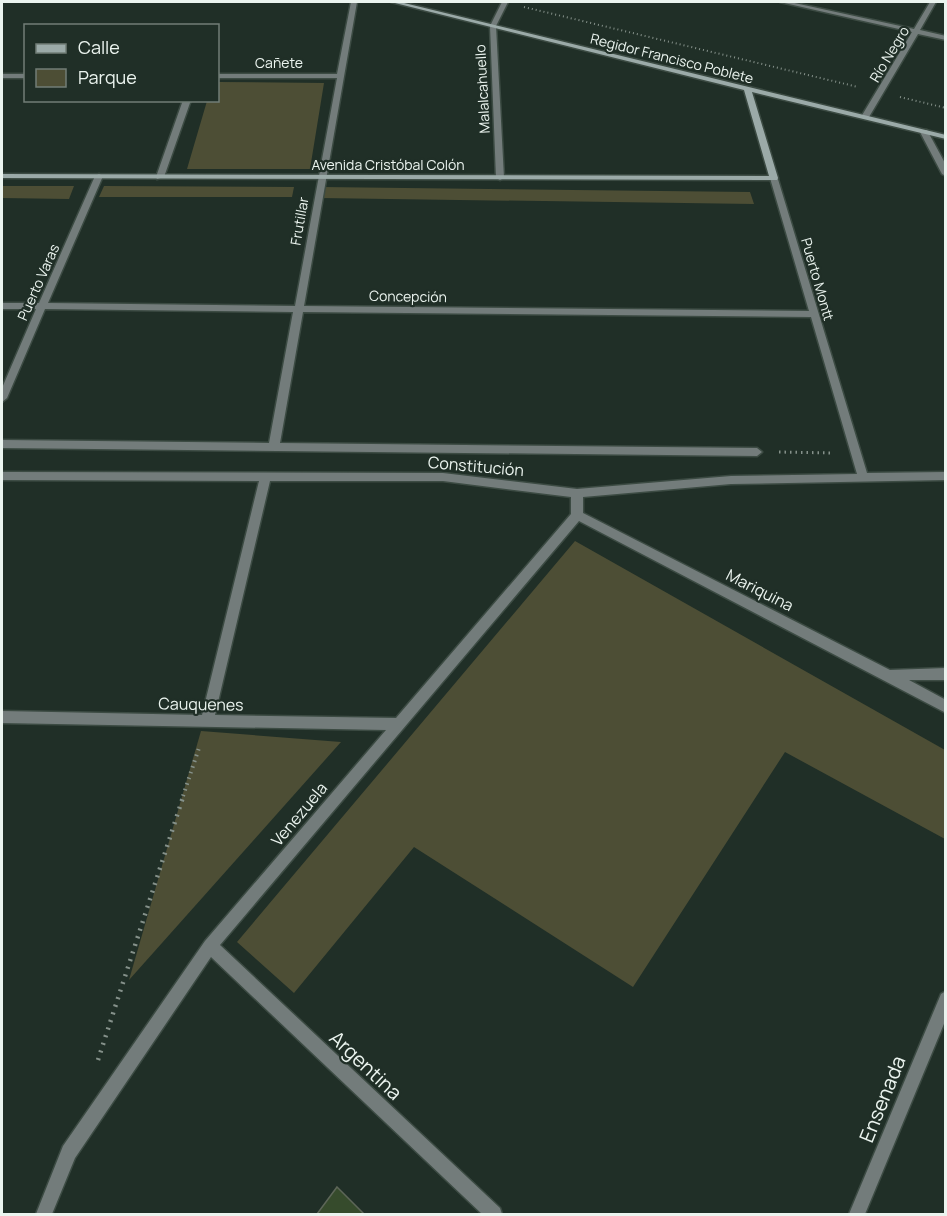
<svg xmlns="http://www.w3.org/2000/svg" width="947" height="1216" font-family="Manrope,sans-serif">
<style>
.green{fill:#4d4e35}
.building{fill:#364b2c;stroke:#5d6658;stroke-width:1.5}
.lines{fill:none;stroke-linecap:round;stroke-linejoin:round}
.street-casing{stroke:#3c4b43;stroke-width:3}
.secondary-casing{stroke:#3c4b43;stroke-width:3}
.path-far3{stroke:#85918a;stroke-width:2;stroke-dasharray:1 3;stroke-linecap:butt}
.path-far2{stroke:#85918a;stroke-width:3;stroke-dasharray:1.5 4;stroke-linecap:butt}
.path-far1{stroke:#85918a;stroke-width:4;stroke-dasharray:1.5 4.5;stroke-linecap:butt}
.path{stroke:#85918a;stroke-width:4.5;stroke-dasharray:2 6;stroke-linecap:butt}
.street{fill:#737c7b;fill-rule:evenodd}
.secondary{fill:#9baaa8;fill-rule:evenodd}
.labels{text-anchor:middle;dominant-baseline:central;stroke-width:4.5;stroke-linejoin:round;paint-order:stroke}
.far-street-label{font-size:14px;fill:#ebf4ef;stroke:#202f27}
.street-label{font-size:16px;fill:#ebf4ef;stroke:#202f27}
.near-street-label{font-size:20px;fill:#ebf4ef;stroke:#202f27}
</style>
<rect width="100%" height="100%" fill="#202f27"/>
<g class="green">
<path d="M 218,82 L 324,83 L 310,169 L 187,169 L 207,101 L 218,100 Z"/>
<path d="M 2,186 L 74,186 L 69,199 L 2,198 Z"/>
<path d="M 104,186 L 294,187 L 292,197 L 99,197 Z"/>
<path d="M 322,187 L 750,192 L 754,204 L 320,198 Z"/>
<path d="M 575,541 L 945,750 L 945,839 L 785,752 L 633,987 L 414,847 L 294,993 L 237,942 Z"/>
<path d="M 201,731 L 341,742 L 129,980 Z"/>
</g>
<path class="building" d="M 337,1187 L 364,1214 L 317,1214 Z"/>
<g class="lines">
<defs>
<g id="street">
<path d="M 351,2 L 357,2 L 304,306 L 809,311 L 770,178 L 777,176 L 867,473 L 946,472 L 946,480 L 731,484 L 583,497 L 583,513 L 890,670 L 946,668 L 946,680 L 909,680 L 946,700 L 946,713 L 579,521 L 220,945 L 500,1208 L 502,1214 L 482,1214 L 211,957 L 75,1158 L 52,1214 L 36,1214 L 63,1146 L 205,941 L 386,730 L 2,723 L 2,711 L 202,715 L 259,481 L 2,480 L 2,472 L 443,473 L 577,489 L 731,476 L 857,474 L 811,317 L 303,312 L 280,443 L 757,448 L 762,452 L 757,456 L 2,448 L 2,440 L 269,443 L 293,312 L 45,309 L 7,398 L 2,402 L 2,388 L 36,309 L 2,309 L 2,303 L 39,303 L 95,176 L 99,174 L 103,176 L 48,303 L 295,306 L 337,78 L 218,78 L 218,74 L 337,74 ZM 270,481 L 443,481 L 571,497 L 571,514 L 396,718 L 215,715 Z"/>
<path d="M 502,2 L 508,2 L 496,26 L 504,178 L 500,180 L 496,178 L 490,26 Z"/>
<path d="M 780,2 L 790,2 L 914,29 L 930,2 L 936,2 L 920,30 L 946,36 L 946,40 L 918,34 L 869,117 L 865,119 L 861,117 L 912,32 Z"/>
<rect x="2" y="74" width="24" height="4"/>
<path d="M 183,100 L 191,100 L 164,177 L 157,179 L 156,177 Z"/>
<path d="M 921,130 L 927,130 L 946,165 L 946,176 L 942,174 L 920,132 Z"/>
<path d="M 946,991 L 946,1019 L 865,1214 L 849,1214 L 941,994 Z"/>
</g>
<path id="secondary" d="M 391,2 L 400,2 L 946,135 L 946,139 L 752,92 L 778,178 L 777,180 L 2,178 L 2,174 L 769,176 L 744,90 Z"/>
</defs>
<use href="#street" class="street-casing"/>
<use href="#secondary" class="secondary-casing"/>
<g class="path-far3">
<path d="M 524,7 L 858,87"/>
<path d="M 900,97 L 946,108"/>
</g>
<path class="path-far2" d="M 779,452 L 834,453"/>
<path class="path-far1" d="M 183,796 L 200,745"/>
<path class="path" d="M 98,1060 L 184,794"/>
<use href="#street" class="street"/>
<use href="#secondary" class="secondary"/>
</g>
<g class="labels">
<g class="far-street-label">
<text transform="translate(889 54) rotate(-59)">Río Negro</text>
<text transform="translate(672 58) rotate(14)">Regidor Francisco Poblete</text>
<text x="279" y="62">Cañete</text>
<text transform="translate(482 89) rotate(-93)">Malalcahuello</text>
<text x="388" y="164">Avenida Cristóbal Colón</text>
<text transform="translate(299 221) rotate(-80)">Frutillar</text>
<text transform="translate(818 279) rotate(74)">Puerto Montt</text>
<text transform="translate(38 282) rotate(-66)">Puerto Varas</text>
<text transform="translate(408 296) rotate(1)">Concepción</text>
</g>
<g class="street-label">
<text transform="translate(476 466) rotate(5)">Constitución</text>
<text transform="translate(760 590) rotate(27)">Mariquina</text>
<text transform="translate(201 704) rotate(1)">Cauquenes</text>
<text transform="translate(299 814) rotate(-50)">Venezuela</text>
</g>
<g class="near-street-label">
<text transform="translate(366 1065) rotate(43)">Argentina</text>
<text transform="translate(882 1099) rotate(-68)">Ensenada</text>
</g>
</g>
<rect width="947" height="1216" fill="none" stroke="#ebf4ef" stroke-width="6"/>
<rect x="24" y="24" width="195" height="78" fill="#202f27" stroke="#717e77" stroke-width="1.5"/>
<rect x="36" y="44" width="30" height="9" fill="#9baaa8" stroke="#717e77" stroke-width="1.5"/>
<text x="78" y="54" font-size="18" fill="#ebf4ef">Calle</text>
<rect x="36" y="69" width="30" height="18" fill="#4d4e35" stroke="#717e77" stroke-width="1.5"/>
<text x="78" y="84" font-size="18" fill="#ebf4ef">Parque</text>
</svg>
